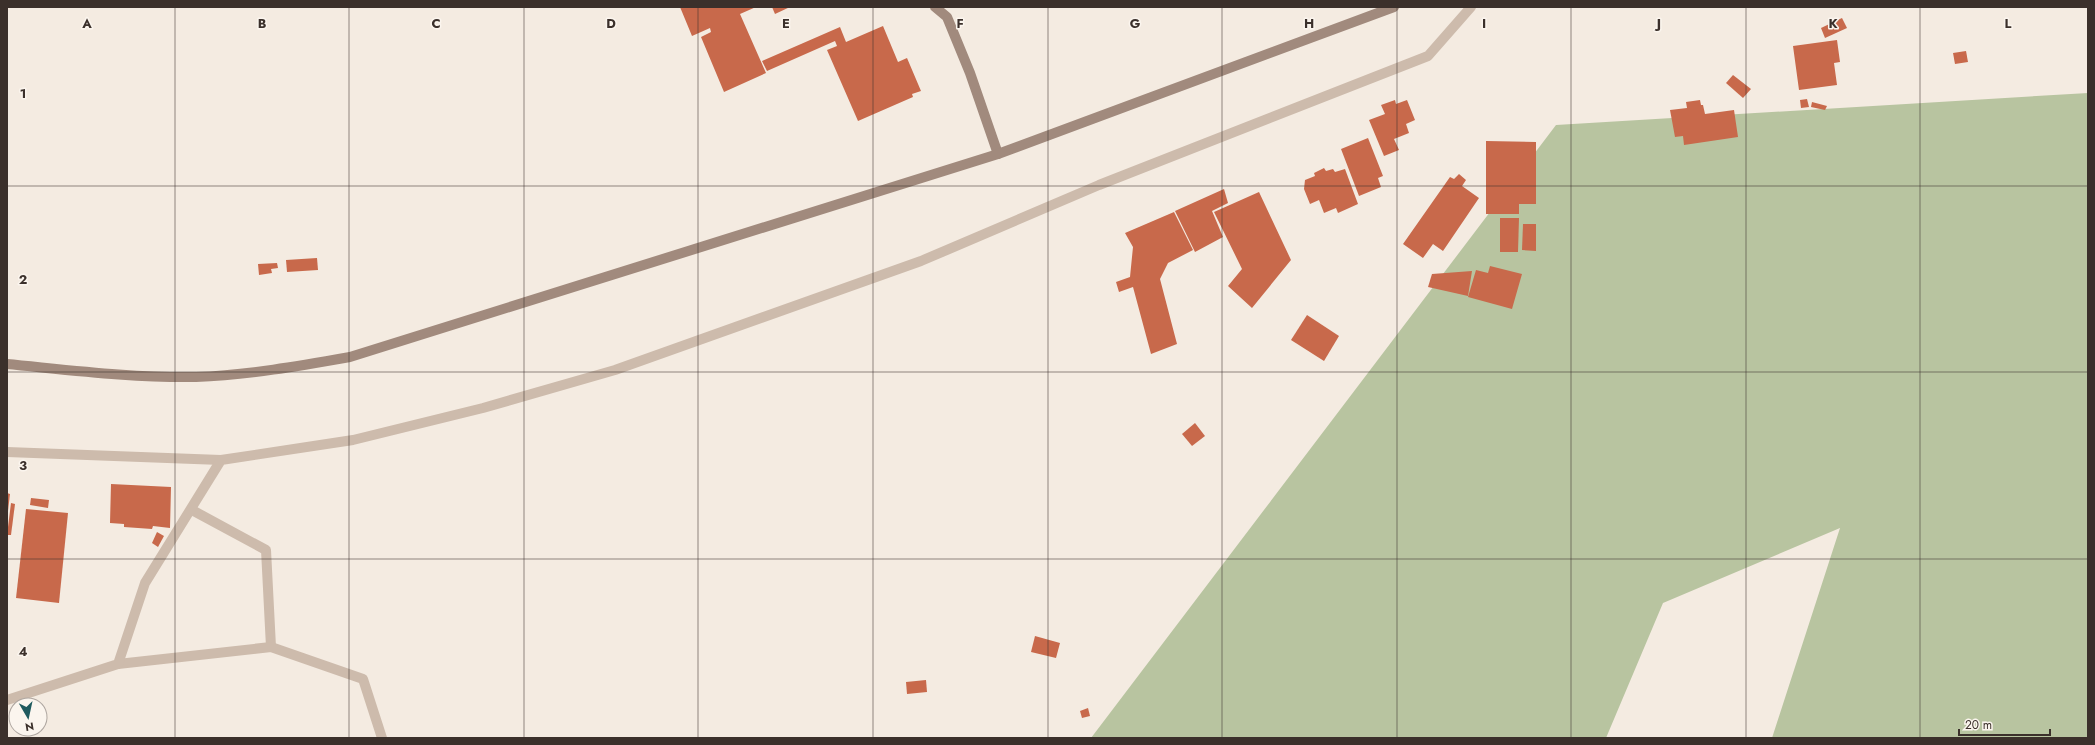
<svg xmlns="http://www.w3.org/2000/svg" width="2095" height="745" font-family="Jost,sans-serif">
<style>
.green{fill:#b8c4a0}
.building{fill:#c8694b}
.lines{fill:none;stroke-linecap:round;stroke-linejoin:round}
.street{stroke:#cdbbac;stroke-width:10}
.secondary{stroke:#a18a7d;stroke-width:10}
.grid{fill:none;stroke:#3b302b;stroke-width:1;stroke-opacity:0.55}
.grid-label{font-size:13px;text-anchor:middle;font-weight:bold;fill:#3b302b;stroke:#fbf5ee;stroke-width:3;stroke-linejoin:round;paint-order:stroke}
</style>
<rect width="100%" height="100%" fill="#f4ebe1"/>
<path class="green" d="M 2088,93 L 2088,738 L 1772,738 L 1840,528 L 1663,603 L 1606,738 L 1091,738 L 1556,125 Z"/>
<g class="building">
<path d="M 680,7 L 756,7 L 740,14 L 766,73 L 724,92 L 701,37 L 711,32 L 710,28 L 692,36 Z"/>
<path d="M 772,7 L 790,7 L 775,14 Z"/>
<path d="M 1842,18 L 1847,28 L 1825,38 L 1821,28 Z"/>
<path d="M 883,26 L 898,62 L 907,58 L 921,91 L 912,94 L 913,97 L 858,121 L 827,50 L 837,46 L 835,41 L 767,71 L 762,61 L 840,27 L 846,42 Z"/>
<path d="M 1837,40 L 1840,62 L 1834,63 L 1837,85 L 1799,90 L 1793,46 Z"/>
<path d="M 1966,51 L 1968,62 L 1955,64 L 1953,53 Z"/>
<path d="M 1733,75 L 1751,89 L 1743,98 L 1726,83 Z"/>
<path d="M 1807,99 L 1809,107 L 1801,108 L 1800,100 Z"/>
<path d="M 1395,100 L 1396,104 L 1407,100 L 1415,120 L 1406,124 L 1409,133 L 1394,139 L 1399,150 L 1384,156 L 1369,120 L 1385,114 L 1381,105 Z"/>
<path d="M 1700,100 L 1701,105 L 1703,105 L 1705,114 L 1734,110 L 1738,137 L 1684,145 L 1683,136 L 1675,137 L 1670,110 L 1687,108 L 1686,102 Z"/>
<path d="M 1812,102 L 1827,106 L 1825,110 L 1811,107 Z"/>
<path d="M 1368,138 L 1383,176 L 1378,178 L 1381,187 L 1359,196 L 1341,149 Z"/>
<path d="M 1486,141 L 1536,142 L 1536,204 L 1519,204 L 1519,214 L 1486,214 Z"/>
<path d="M 1324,168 L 1326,171 L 1333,169 L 1335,172 L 1345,169 L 1358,204 L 1338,213 L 1336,208 L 1324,213 L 1319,200 L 1310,204 L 1304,189 L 1305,180 L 1315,176 L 1314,173 Z"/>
<path d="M 1459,174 L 1466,180 L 1462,186 L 1479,198 L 1443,251 L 1433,244 L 1423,258 L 1403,244 L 1450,177 L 1454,179 Z"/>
<path d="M 1224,189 L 1228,203 L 1212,211 L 1223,237 L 1195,252 L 1175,211 Z"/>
<path d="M 1259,192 L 1291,260 L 1252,308 L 1228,286 L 1242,269 L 1214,212 Z"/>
<path d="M 1174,212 L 1193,250 L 1168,263 L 1160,279 L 1177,344 L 1151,354 L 1133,287 L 1119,292 L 1116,282 L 1130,277 L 1133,247 L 1125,233 Z"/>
<path d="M 1500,218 L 1519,218 L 1518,252 L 1500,252 Z"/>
<path d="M 1523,224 L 1536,224 L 1536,251 L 1522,250 Z"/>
<path d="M 317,258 L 318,270 L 287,272 L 286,260 Z"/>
<path d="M 277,263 L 278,268 L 271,269 L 272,273 L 259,275 L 258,264 Z"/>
<path d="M 1490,266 L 1522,274 L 1512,309 L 1468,297 L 1476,270 L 1488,273 Z"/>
<path d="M 1472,271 L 1468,296 L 1428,287 L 1432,274 Z"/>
<path d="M 1307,315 L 1339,336 L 1324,361 L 1291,340 Z"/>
<path d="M 1195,423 L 1205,436 L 1192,446 L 1182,434 Z"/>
<path d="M 111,484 L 171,487 L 170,528 L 153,526 L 152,529 L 124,527 L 124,524 L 110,523 Z"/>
<path d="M 7,493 L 10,494 L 8,511 L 7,511 Z"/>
<path d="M 31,498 L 49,500 L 48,508 L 30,505 Z"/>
<path d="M 11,503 L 15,504 L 11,535 L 7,535 Z"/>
<path d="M 26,509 L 68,513 L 59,603 L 16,598 Z"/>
<path d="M 157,532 L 164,536 L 158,547 L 152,543 Z"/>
<path d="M 1035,636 L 1060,643 L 1056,658 L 1031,652 Z"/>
<path d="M 926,680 L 927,692 L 907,694 L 906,682 Z"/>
<path d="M 1088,708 L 1090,716 L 1082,718 L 1080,711 Z"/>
</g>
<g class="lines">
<g class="street">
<path d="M 7,452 L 221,460"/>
<path d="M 192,510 L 266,550 L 271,647"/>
<path d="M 118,664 L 271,647 L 363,679 L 382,738"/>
<path d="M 7,700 L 118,664 L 145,583 L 221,460 L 353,440 L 483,408 L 615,370 L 921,261 L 1099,185 L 1428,56 L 1471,7"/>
</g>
<g class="secondary">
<path d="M 935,7 L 947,17 L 970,73 L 998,154"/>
<path d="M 7,364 C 70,370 133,378 196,377 C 248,375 299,366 350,357 L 998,154 L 1394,7"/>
</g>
</g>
<path class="grid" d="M 175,7 L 175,738M 349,7 L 349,738M 524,7 L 524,738M 698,7 L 698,738M 873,7 L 873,738M 1048,7 L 1048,738M 1222,7 L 1222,738M 1397,7 L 1397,738M 1571,7 L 1571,738M 1746,7 L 1746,738M 1920,7 L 1920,738M 7,186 L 2088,186M 7,372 L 2088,372M 7,559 L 2088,559"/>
<g class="grid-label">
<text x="87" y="28">A</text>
<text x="262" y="28">B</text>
<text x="436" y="28">C</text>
<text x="611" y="28">D</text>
<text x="786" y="28">E</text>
<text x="960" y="28">F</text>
<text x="1135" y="28">G</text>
<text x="1309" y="28">H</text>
<text x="1484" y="28">I</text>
<text x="1659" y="28">J</text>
<text x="1833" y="28">K</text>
<text x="2008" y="28">L</text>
<text x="23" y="98">1</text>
<text x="23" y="284">2</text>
<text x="23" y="470">3</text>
<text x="23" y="656">4</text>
</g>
<rect width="2095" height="745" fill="none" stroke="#3b302b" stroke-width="16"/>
<g transform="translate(28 717) rotate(171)"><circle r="19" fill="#fbf5ee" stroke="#aea6a0"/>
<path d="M0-3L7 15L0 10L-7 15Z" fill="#1f5a5e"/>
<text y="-6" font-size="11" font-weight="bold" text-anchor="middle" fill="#3b302b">N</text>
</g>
<path d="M1959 729v6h91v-6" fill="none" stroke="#3b302b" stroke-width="2"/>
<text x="1965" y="729" font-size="12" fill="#3b302b" stroke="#fbf5ee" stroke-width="3" paint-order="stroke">20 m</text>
</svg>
